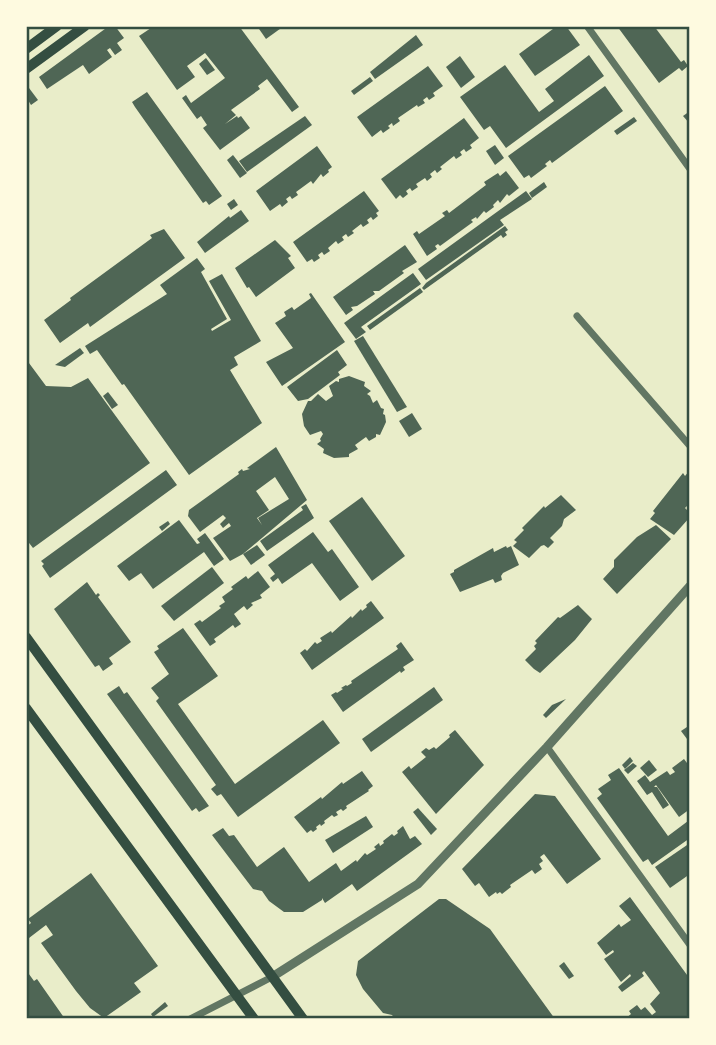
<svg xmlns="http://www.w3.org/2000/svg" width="716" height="1045" font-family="'Source Sans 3',sans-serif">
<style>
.building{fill:#4f6655;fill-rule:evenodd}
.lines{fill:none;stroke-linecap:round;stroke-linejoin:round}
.minor{stroke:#617663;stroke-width:7}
.tertiary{stroke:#617663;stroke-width:9}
.secondary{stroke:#344e41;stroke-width:10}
.primary{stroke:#344e41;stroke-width:10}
.neatline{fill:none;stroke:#344e41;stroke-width:2.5}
</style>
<rect width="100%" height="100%" fill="#e9edc9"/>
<g class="building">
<path d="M 109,26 L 115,26 L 124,38 L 117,43 L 122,50 L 115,55 L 110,48 L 107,50 L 112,57 L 89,74 L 83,65 L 47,89 L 39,77 Z"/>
<path d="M 154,26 L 239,26 L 299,107 L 292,112 L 267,79 L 258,86 L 260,89 L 231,110 L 236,115 L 225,124 L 237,116 L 238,118 L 241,116 L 250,128 L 220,150 L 203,128 L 207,125 L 201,116 L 197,119 L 182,98 L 186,95 L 191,103 L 225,78 L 205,53 L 187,66 L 195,77 L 177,90 L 139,36 Z"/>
<path d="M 257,26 L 284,26 L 266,39 Z"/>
<path d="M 557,26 L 566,26 L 580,45 L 535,76 L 519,54 Z"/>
<path d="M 617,26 L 654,26 L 681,62 L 684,60 L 688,66 L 682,71 L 679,68 L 659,83 Z"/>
<path d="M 416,35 L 423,45 L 375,79 L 370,72 Z"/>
<path d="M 589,55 L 604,76 L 506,148 L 490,126 L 484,130 L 460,97 L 505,65 L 539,112 L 554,101 L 545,89 Z"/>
<path d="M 460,56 L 475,77 L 461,88 L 446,67 Z"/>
<path d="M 206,58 L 215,70 L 207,75 L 199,64 Z"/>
<path d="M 428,66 L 443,86 L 433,93 L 435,96 L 429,100 L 427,97 L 423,100 L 425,103 L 418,107 L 417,105 L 398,118 L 400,121 L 393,126 L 392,123 L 388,126 L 390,128 L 383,133 L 381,130 L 372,137 L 357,117 Z"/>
<path d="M 370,77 L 373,81 L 354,95 L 351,91 Z"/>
<path d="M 26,84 L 38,100 L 31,105 L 28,100 L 26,102 Z"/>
<path d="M 605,86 L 623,111 L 552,163 L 550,160 L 545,164 L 547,166 L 531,178 L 529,175 L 524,178 L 508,156 Z"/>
<path d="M 147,92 L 222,196 L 209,205 L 206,201 L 203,203 L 135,107 L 132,102 Z"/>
<path d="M 690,111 L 690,124 L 683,116 Z"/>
<path d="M 305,116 L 312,125 L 247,172 L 239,161 Z"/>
<path d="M 634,117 L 637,121 L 617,135 L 614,131 Z"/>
<path d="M 464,118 L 479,138 L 470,145 L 472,148 L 466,152 L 464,149 L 460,152 L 462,155 L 456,159 L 454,156 L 440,167 L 442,169 L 437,173 L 435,170 L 430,174 L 432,177 L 427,181 L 425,178 L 416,184 L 418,187 L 412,191 L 410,188 L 406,191 L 408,194 L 403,198 L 400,195 L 396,199 L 381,179 Z"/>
<path d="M 495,145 L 504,158 L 495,165 L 486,151 Z"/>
<path d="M 317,146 L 332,167 L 328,170 L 329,172 L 323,177 L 321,174 L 313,184 L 311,181 L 296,192 L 298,195 L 292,199 L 290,196 L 286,199 L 288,202 L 282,207 L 280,204 L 270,211 L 256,191 Z"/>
<path d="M 233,155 L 247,173 L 240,178 L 227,160 Z"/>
<path d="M 506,171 L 519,188 L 509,196 L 507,194 L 500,203 L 498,200 L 493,205 L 494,207 L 486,213 L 484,211 L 477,219 L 476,217 L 471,220 L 473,222 L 440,246 L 438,244 L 435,246 L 437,249 L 427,256 L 413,234 L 417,231 L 419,234 L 445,216 L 442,213 L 447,210 L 449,213 L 486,185 L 484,182 L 498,173 L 500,176 Z"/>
<path d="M 544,182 L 547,187 L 532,198 L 529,193 Z"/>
<path d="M 364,191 L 379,211 L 376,213 L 378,216 L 373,220 L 371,217 L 367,220 L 369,223 L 363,227 L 361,224 L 352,231 L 354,233 L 348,237 L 346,234 L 342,237 L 344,240 L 338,244 L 336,241 L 328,248 L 330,251 L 324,255 L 322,252 L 318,255 L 320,258 L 314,262 L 312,259 L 307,262 L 293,242 Z"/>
<path d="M 526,191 L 532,199 L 500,220 L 504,225 L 426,280 L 418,269 Z"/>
<path d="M 234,199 L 238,205 L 231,210 L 227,204 Z"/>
<path d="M 241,210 L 249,221 L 205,253 L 197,242 L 229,216 L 230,218 Z"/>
<path d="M 505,226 L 508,230 L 505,232 L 507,235 L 503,238 L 501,235 L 424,290 L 422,288 L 426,283 Z"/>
<path d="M 164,229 L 185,258 L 90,327 L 88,323 L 60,343 L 44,320 L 71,300 L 70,298 L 152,238 L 150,235 Z"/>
<path d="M 275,240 L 291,256 L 288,258 L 295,268 L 256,297 L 249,287 L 247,288 L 235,268 Z"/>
<path d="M 405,245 L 417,262 L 402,271 L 404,273 L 379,291 L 373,291 L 375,294 L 357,306 L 351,307 L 353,310 L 346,315 L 333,297 Z"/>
<path d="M 197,258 L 205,269 L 201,272 L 227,319 L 211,329 L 212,331 L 231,320 L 209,281 L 222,274 L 261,341 L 234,357 L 238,365 L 230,370 L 262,423 L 189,475 L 124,384 L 122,385 L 97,350 L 90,354 L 85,346 L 167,294 L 160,285 Z"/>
<path d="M 413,273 L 421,284 L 361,327 L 366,332 L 356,339 L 344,323 Z"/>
<path d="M 420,288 L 423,292 L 370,330 L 367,326 Z"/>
<path d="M 311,293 L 345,342 L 282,386 L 266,362 L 293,348 L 275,323 L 286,316 L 284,312 L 292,307 L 294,310 L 311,298 L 309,294 Z"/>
<path d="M 363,336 L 407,407 L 397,412 L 354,341 Z"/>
<path d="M 80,348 L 84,353 L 65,367 L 55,365 Z"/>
<path d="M 337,350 L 347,365 L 338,372 L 340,375 L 308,399 L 298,401 L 287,387 Z"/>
<path d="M 26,359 L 46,386 L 71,387 L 88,378 L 150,463 L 33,548 L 26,539 Z"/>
<path d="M 349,376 L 365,382 L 364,386 L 371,391 L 367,394 L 370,396 L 373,403 L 377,400 L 381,408 L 384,409 L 383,414 L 385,415 L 386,422 L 380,435 L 376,434 L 376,437 L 369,441 L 366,437 L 355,445 L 358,449 L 349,454 L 349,457 L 334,458 L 323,453 L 324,449 L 317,444 L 321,441 L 320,439 L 323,434 L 321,431 L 310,435 L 304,426 L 302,414 L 308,401 L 311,401 L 318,394 L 326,401 L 333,396 L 329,386 L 336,381 L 339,382 L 339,379 Z"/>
<path d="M 108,392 L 118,405 L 112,409 L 103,396 Z"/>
<path d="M 412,413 L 422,429 L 409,437 L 399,421 Z"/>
<path d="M 276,447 L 307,500 L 243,554 L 230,561 L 213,538 L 231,526 L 229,523 L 223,528 L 220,524 L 226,518 L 223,515 L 200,532 L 188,516 L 189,510 L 239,474 L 238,472 L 242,469 L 243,471 L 250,469 L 247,468 ZM 275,477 L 289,499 L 258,518 L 262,525 L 257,518 L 269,510 L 256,491 Z"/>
<path d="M 166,470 L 177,485 L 50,578 L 42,566 L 44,564 L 41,561 Z"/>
<path d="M 690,470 L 690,508 L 687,506 L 685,508 L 690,513 L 690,517 L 674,535 L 650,519 L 655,513 L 653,511 L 683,473 L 685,476 Z"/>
<path d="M 561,495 L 576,510 L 564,519 L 562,526 L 550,538 L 554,542 L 548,548 L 544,545 L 541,546 L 529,558 L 513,546 L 517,542 L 514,540 L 524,530 L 522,528 L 544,506 L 545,508 Z"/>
<path d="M 362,497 L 405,556 L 372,581 L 329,521 Z"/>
<path d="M 306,504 L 314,518 L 267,551 L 260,541 L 303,510 L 301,507 Z"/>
<path d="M 179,520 L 197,544 L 200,543 L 197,539 L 205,533 L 224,559 L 214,566 L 204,552 L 153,589 L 141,573 L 129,581 L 117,566 Z"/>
<path d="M 168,521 L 170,524 L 162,531 L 159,527 Z"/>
<path d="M 656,525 L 671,539 L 617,594 L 603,579 L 614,567 L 614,560 L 637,537 Z"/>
<path d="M 313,532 L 328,552 L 332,549 L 359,587 L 340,601 L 312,563 L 282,584 L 278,578 L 273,582 L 270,578 L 275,574 L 268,565 Z"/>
<path d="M 257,545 L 265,555 L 251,565 L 243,554 Z"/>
<path d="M 506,546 L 507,548 L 511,546 L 519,565 L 503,573 L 501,576 L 502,580 L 495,583 L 493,579 L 460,592 L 450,574 L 454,572 L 454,570 L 493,548 L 494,552 Z"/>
<path d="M 212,567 L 224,583 L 174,621 L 161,606 Z"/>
<path d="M 258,571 L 270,587 L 260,595 L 262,598 L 251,603 L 253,605 L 247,610 L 244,606 L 234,614 L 241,624 L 235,628 L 233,625 L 221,634 L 214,639 L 216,642 L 210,646 L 194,624 L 200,620 L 202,622 L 221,608 L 219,606 L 225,602 L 222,597 L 233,589 L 231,587 L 246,576 L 248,579 Z"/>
<path d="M 87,582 L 96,595 L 98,593 L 100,595 L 98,597 L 131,642 L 109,658 L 113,664 L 103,671 L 99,665 L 95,667 L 54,609 Z"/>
<path d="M 371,601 L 384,618 L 312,670 L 300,653 L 305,649 L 307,651 L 315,642 L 317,644 L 322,641 L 320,638 L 331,631 L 332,633 L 351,616 L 352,618 L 361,609 L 362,611 L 367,607 L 366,605 Z"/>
<path d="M 578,605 L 592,619 L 575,640 L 540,673 L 534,669 L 525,660 L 536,649 L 534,646 L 537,643 L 535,641 L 558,617 L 560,618 Z"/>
<path d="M 183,628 L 218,676 L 178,704 L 235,784 L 323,720 L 340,743 L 238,817 L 221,794 L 217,796 L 211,789 L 216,785 L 156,701 L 159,698 L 151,688 L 169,674 L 154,652 L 159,649 L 157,646 Z"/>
<path d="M 401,642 L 414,660 L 403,667 L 405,670 L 401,673 L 400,671 L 343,712 L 331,695 L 336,692 L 337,693 L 343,689 L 341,688 L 346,685 L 347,686 L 352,683 L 351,681 L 398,649 L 396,646 Z"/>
<path d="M 119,686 L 124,694 L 127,692 L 209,806 L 199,812 L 196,808 L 192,811 L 107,694 Z"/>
<path d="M 434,687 L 443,700 L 371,752 L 362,739 Z"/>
<path d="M 566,699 L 546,718 L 543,715 L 552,705 Z"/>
<path d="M 690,725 L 690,743 L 681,731 Z"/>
<path d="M 455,730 L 484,765 L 436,814 L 402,772 L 409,766 L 411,769 L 426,757 L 421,752 L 426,748 L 429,750 L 434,747 L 436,749 L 450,737 L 449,735 Z"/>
<path d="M 630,757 L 633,761 L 625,769 L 622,765 Z"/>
<path d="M 684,759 L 690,767 L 690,809 L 679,817 L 656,785 L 654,787 L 657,787 L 669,805 L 663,809 L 652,792 L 647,795 L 637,781 L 645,775 L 650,782 L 667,771 L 670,775 L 675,772 L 672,768 Z"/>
<path d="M 649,760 L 657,770 L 648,777 L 640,768 Z"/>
<path d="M 633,763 L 637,766 L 628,774 L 624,770 Z"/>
<path d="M 619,768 L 668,836 L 688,821 L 690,823 L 690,838 L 652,865 L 648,859 L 643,862 L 597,798 L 602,794 L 598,789 L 611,780 L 608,775 Z"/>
<path d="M 362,771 L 373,786 L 368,790 L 369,791 L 346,806 L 347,808 L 343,811 L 341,809 L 336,812 L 338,815 L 334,817 L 332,815 L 324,821 L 325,823 L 321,826 L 320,824 L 316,827 L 317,829 L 313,832 L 311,830 L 307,833 L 294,817 L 321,797 L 322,799 L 342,782 L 343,784 Z"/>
<path d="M 535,794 L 555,796 L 601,859 L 567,884 L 544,854 L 540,857 L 543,861 L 539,864 L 542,869 L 535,874 L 532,870 L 510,885 L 511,887 L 502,894 L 500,892 L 497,894 L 496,892 L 489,897 L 479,883 L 475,886 L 462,869 Z"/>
<path d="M 418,808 L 437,829 L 431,835 L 413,812 Z"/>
<path d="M 366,816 L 373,827 L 333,853 L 325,840 Z"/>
<path d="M 403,826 L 410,839 L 415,836 L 422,844 L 357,891 L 352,884 L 325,903 L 322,898 L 322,900 L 303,912 L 284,912 L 269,901 L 262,891 L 253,889 L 212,835 L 223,828 L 229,836 L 234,835 L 257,867 L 284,847 L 309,882 L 336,863 L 341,871 L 356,860 L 357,862 L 365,853 L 367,855 L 376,849 L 374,847 L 379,843 L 380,846 L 384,843 L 383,841 L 392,834 L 394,836 L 398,833 L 397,831 Z"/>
<path d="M 690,843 L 690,874 L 670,888 L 655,867 Z"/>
<path d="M 91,873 L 158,966 L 134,983 L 141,992 L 104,1018 L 90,1008 L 76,991 L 41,943 L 53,935 L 46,925 L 29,938 L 26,934 L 26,927 L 31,923 L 28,919 Z"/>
<path d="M 630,897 L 690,979 L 690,1019 L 625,1019 L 631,1014 L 629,1011 L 637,1005 L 641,1010 L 645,1007 L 652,1015 L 656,1012 L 650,1004 L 660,993 L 644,971 L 642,973 L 644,976 L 622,992 L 618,987 L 631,976 L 630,974 L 621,982 L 604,959 L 614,952 L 613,950 L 606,955 L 597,943 L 619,924 L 621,927 L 631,920 L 619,906 Z"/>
<path d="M 439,899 L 446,899 L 490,929 L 555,1019 L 395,1019 L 392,1015 L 383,1013 L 363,989 L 356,975 L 358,961 Z"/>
<path d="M 564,962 L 574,976 L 569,979 L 559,966 Z"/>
<path d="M 26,970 L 34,981 L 37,979 L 65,1019 L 26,1019 Z"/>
<path d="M 165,1002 L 168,1006 L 153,1017 L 151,1014 Z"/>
</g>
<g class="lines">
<g class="minor">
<path d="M 587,26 L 690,169"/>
<path d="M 577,316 L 690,446"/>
<path d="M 547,747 L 690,945"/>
<path d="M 190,1019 L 272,977"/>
</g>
<path class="tertiary" d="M 272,977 L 418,884 L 547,747 L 690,586"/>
<g class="secondary">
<path d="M 26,49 L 57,26"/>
<path d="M 26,69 L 85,26"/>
</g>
<g class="primary">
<path d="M 26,637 L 303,1019"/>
<path d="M 26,708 L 254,1019"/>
</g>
</g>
<rect width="716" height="1045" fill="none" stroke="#fefae0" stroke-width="56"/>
<rect x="28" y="28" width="660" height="989" class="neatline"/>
</svg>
